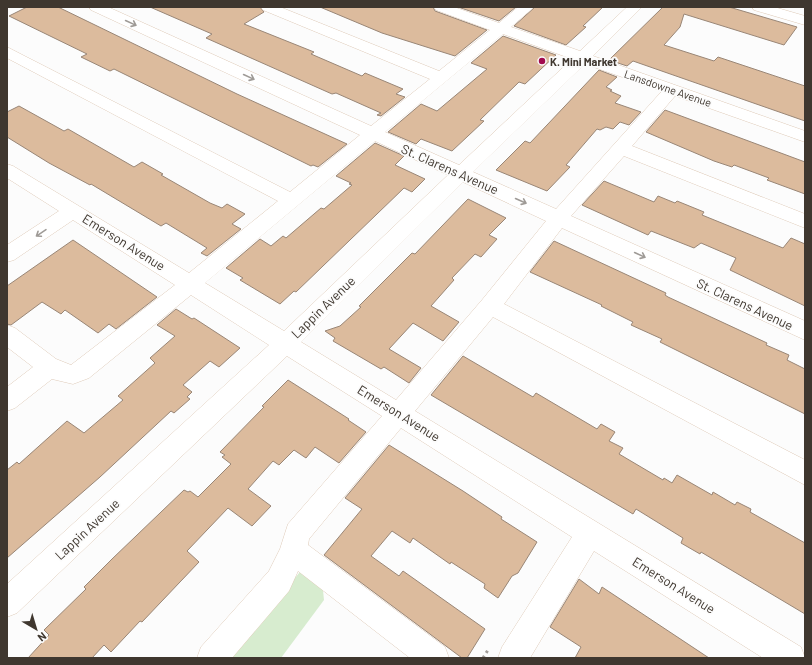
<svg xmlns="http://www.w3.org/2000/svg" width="812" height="665" font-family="Barlow,sans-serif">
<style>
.green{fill:#d7eccf}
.building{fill:#dcbb9d;stroke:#998676}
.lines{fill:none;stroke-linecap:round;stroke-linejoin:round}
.minor-casing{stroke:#dfcbb9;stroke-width:1}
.path{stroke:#a19d99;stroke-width:3;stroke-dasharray:2.5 3.5;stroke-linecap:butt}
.minor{fill:#fff;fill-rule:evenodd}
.oneway{stroke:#9f9b97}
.poi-dot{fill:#a10a4e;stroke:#fcfcfc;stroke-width:1.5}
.labels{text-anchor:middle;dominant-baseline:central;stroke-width:3.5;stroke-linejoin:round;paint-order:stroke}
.far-poi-label{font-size:11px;font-weight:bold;fill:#3f372f;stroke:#fcfcfc;text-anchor:start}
.far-street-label{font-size:11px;fill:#3f372f;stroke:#fcfcfc}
.street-label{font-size:13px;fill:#3f372f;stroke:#fcfcfc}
</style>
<rect width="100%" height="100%" fill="#fcfcfc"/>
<path class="green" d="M 300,572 L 322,581 L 324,600 L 281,658 L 226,658 Z"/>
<g class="building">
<path d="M 27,7 L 58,7 L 237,94 L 347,144 L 318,167 L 313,165 L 311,166 L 114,69 L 110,71 L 81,57 L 87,54 L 9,16 Z"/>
<path d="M 150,7 L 260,7 L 264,12 L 244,24 L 314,52 L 311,54 L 362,76 L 365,73 L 403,89 L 396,94 L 405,97 L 381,116 L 377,115 L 381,113 L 336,93 L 332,94 L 206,38 L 212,34 Z"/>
<path d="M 320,7 L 433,7 L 435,11 L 487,30 L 455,56 L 382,33 Z"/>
<path d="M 458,7 L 516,7 L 499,21 Z"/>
<path d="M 535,7 L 603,7 L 583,26 L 586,27 L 566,45 L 514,26 Z"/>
<path d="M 663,7 L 729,7 L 797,27 L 784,45 L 684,14 L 680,27 L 664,45 L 714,61 L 718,57 L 805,86 L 805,121 L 633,61 L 627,66 L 609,60 Z"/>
<path d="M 503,36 L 556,55 L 525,84 L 519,82 L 480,120 L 484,121 L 452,151 L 421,139 L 416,144 L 388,132 L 421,104 L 437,111 L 487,69 L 471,63 Z"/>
<path d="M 599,70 L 617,77 L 606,87 L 612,90 L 610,91 L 621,96 L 615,103 L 641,112 L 629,125 L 620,122 L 613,129 L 606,127 L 600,130 L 597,129 L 566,165 L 570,167 L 547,191 L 496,170 L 525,141 L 530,143 Z"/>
<path d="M 19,106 L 64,131 L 68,129 L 134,167 L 142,162 L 163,174 L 161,175 L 210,203 L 222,208 L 227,204 L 245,214 L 232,224 L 241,229 L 207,256 L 201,253 L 207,248 L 166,223 L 161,226 L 91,184 L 90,185 L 49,163 L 7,137 L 7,112 Z"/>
<path d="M 665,110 L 805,162 L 805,194 L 767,180 L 769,178 L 734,165 L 732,167 L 714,161 L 646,132 Z"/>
<path d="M 375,143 L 404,156 L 395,165 L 425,179 L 412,192 L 404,188 L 296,292 L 294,291 L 280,304 L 240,280 L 243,278 L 226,268 L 260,239 L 271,246 L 283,236 L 286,238 L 321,208 L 324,209 L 352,185 L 349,184 L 351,183 L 336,176 Z"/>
<path d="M 604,181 L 654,202 L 658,196 L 675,203 L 677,201 L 704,212 L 702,215 L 783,248 L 791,238 L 805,244 L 805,306 L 730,270 L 736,258 L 701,243 L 694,248 L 651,231 L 648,235 L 582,205 Z"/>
<path d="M 468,199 L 506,218 L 489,235 L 497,239 L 481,257 L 475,254 L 452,278 L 454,280 L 431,306 L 459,322 L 443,341 L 413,323 L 389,349 L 421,368 L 409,383 L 384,367 L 381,369 L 333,341 L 335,338 L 325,331 L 340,326 L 361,307 L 359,306 L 412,253 L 415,254 Z"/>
<path d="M 73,240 L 157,297 L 116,329 L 109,324 L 98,333 L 65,310 L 61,314 L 42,302 L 11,325 L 7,324 L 7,286 Z"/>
<path d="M 554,241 L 666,293 L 665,295 L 668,297 L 767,343 L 766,345 L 789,355 L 787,360 L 805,369 L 805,414 L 660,342 L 662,339 L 631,325 L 633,322 L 601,306 L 602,305 L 530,272 Z"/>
<path d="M 176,309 L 192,319 L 194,318 L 240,348 L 219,367 L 210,361 L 183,385 L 192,392 L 187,397 L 190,399 L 174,413 L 171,411 L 100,477 L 7,558 L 7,470 L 17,462 L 19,464 L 67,421 L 84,433 L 123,400 L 118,396 L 155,363 L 150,358 L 175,336 L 157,325 Z"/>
<path d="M 463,356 L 533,397 L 536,393 L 597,429 L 601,424 L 615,432 L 609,441 L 623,448 L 619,454 L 663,480 L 664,478 L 672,483 L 677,475 L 712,495 L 713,492 L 735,505 L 737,502 L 751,509 L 750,512 L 805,543 L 805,614 L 701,552 L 700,554 L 681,543 L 683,538 L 636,509 L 633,514 L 431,395 Z"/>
<path d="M 288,380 L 349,419 L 348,420 L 366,432 L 339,463 L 315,447 L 306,458 L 294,450 L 279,465 L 273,461 L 248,489 L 271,506 L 252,526 L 228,508 L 187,551 L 199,562 L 142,622 L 140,621 L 111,652 L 104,645 L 92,658 L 28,658 L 49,635 L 44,630 L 86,589 L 84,587 L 112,559 L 184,490 L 188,492 L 190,491 L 198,497 L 231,464 L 222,457 L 225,455 L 220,452 L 264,407 L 262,406 Z"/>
<path d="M 389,445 L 463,491 L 502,517 L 501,519 L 537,542 L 518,573 L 512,576 L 498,598 L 484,588 L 485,584 L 451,562 L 450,564 L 413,538 L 410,543 L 392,531 L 371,556 L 399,576 L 403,571 L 485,629 L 467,658 L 462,658 L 324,555 L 362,509 L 345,498 Z"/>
<path d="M 579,579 L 599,594 L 602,587 L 709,658 L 575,658 L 581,647 L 550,627 Z"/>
</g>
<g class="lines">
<defs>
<g id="minor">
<path d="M 89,7 L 108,7 L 371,126 L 430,79 L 263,10 L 261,7 L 280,7 L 439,71 L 490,30 L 436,10 L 434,7 L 454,7 L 499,23 L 518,7 L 534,7 L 511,27 L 580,51 L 627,7 L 642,7 L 593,56 L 805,131 L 805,142 L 675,96 L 632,146 L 805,214 L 805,228 L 624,156 L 571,216 L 805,321 L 805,340 L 562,228 L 504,304 L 805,460 L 805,485 L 493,317 L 415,411 L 801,647 L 805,658 L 763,658 L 594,551 L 530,658 L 498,658 L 502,647 L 572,537 L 401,428 L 309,539 L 308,545 L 445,647 L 449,658 L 410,658 L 298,571 L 289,591 L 232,658 L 197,658 L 201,647 L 269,571 L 280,549 L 288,524 L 382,416 L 287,356 L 17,613 L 7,617 L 7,584 L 269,345 L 191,295 L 89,378 L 73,384 L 52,379 L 15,408 L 7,411 L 7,387 L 33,367 L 7,347 L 7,325 L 15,328 L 56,359 L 71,365 L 175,285 L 73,220 L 14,260 L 7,262 L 7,245 L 59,211 L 7,178 L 7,164 L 13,166 L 189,273 L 278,201 L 7,58 L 7,47 L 290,192 L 360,135 L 91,10 ZM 503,34 L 572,59 L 459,165 L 385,132 ZM 585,64 L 662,91 L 556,209 L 473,172 ZM 375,141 L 448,175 L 284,331 L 205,283 ZM 463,182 L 546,221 L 482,300 L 396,400 L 301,342 Z"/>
<path d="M 752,7 L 774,7 L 805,16 L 805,25 L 754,10 Z"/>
</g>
</defs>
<use href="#minor" class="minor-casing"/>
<path class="path" d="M 483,658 L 488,650"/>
<use href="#minor" class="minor"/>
</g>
<defs><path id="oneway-shaft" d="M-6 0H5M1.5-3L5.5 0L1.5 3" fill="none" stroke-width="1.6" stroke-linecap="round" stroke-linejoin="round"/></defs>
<g class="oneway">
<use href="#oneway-shaft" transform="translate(131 23) rotate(25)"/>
<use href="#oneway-shaft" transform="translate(249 77) rotate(25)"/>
<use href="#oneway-shaft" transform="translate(521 201) rotate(24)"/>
<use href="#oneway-shaft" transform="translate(41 233) rotate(146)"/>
<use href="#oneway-shaft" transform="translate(640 255) rotate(25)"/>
</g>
<circle class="poi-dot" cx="542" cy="61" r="4"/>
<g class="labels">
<g class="far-poi-label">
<text x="550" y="61">K. Mini Market</text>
</g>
<g class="far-street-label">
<text transform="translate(668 88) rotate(19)">Lansdowne Avenue</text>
</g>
<g class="street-label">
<text transform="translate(450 169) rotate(24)">St. Clarens Avenue</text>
<text transform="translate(124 242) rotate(32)">Emerson Avenue</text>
<text transform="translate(745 304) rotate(25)">St. Clarens Avenue</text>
<text transform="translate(323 307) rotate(-44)">Lappin Avenue</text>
<text transform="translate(399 413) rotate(32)">Emerson Avenue</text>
<text transform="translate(87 529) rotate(-43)">Lappin Avenue</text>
<text transform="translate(674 585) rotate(32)">Emerson Avenue</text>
</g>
</g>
<rect width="812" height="665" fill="none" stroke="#3f372f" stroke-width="16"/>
<g transform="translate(36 629) rotate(142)" stroke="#fcfcfc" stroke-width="3" paint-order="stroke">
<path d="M0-3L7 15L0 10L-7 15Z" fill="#3f372f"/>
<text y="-6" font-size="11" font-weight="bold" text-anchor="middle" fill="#3f372f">N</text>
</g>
</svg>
